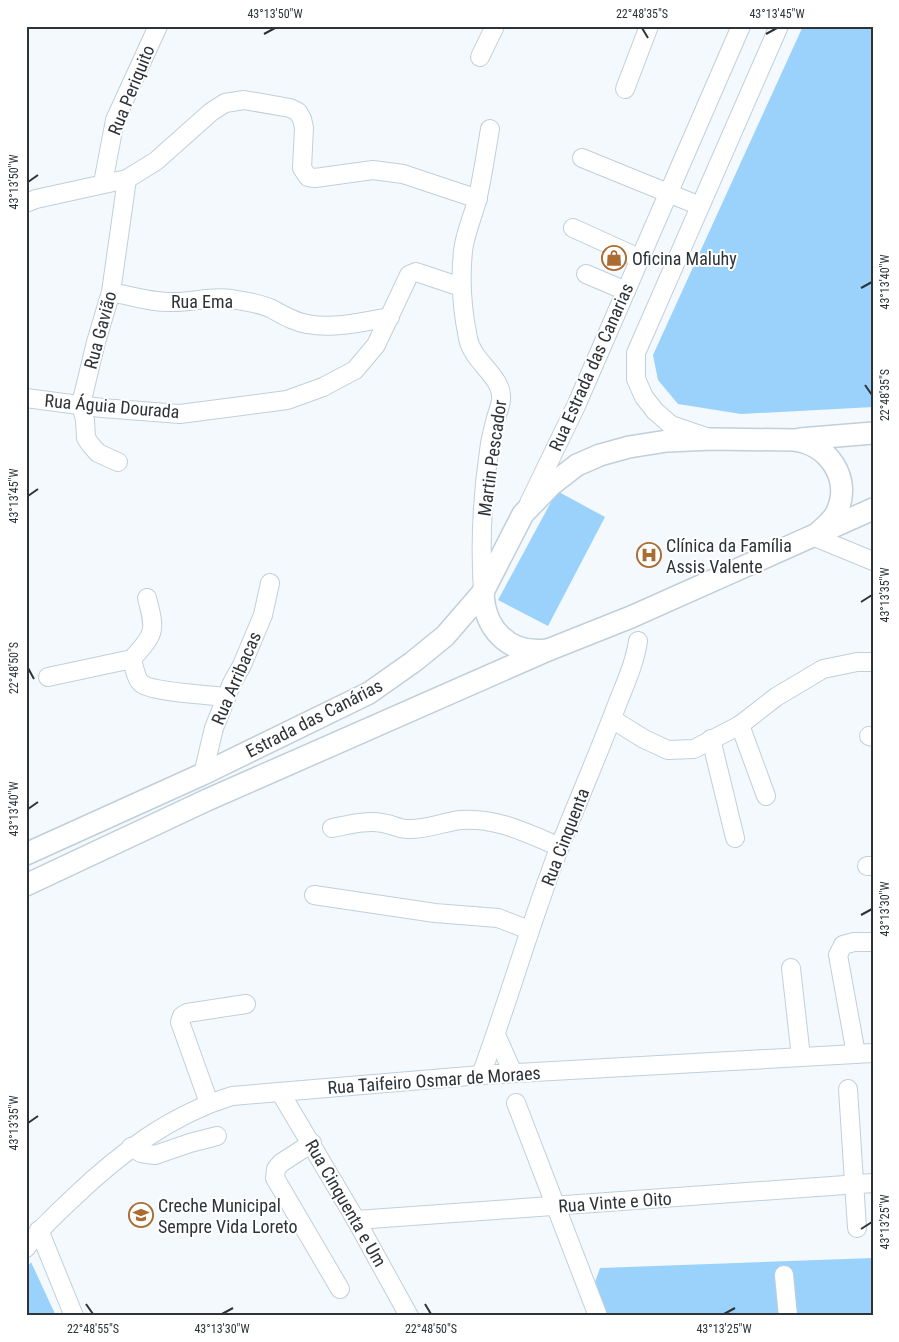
<svg xmlns="http://www.w3.org/2000/svg" width="899" height="1342" font-family="'Roboto Condensed',sans-serif">
<style>
.green{fill:#9ad2fb}
.lines{fill:none;stroke-linecap:round;stroke-linejoin:round}
.minor-casing{stroke:#c1cfda;stroke-width:20}
.major-casing{stroke:#c1cfda;stroke-width:24}
.minor{stroke:#fff;stroke-width:18}
.major{stroke:#fff;stroke-width:21}
.ticks{fill:none;stroke:#2d3337;stroke-width:2}
.labels{text-anchor:middle;dominant-baseline:central;stroke-width:4;stroke-linejoin:round;paint-order:stroke}
.street-label{font-size:18px;fill:#2d3337;stroke:#fff}
.poi-label{font-size:18px;fill:#2d3337;stroke:#fff;text-anchor:start}
.neatline{fill:none;stroke:#2d3337;stroke-width:2}
.ticks-label{font-size:12px;text-anchor:middle;fill:#2d3337}
</style>
<rect width="100%" height="100%" fill="#f4f9fe"/>
<g class="green">
<path d="M 803,26 L 873,26 L 873,407 L 741,414 L 678,404 L 658,380 L 653,355 Z"/>
<path d="M 557,491 L 605,517 L 548,626 L 498,600 Z"/>
<path d="M 873,1258 L 873,1316 L 607,1316 L 594,1285 L 600,1268 Z"/>
<path d="M 31,1262 L 56,1316 L 26,1316 L 26,1268 L 27,1268 Z"/>
</g>
<g class="lines">
<defs>
<g id="minor">
<path d="M 480,57 L 495,26"/>
<path d="M 625,89 L 649,26"/>
<path d="M 582,158 L 700,206"/>
<path d="M 103,183 L 115,120 L 158,26"/>
<path d="M 26,203 L 36,199 L 127,179 L 156,161 L 211,112 L 225,103 L 244,100 L 290,108 L 298,112 L 302,119 L 304,128 L 302,168 L 308,177 L 315,178 L 373,170 L 403,174 L 478,199"/>
<path d="M 573,228 L 639,258"/>
<path d="M 586,274 L 626,291"/>
<path d="M 111,292 C 131,296 153,303 174,302 C 193,302 212,296 231,299 C 244,301 260,303 272,309 C 283,315 294,322 307,324 C 334,329 363,322 390,317"/>
<path d="M 26,398 L 102,408 L 180,414 L 287,400 L 323,387 L 355,370 L 376,345 L 409,275 L 416,272 L 461,287"/>
<path d="M 709,438 L 671,425 L 655,411 L 644,397 L 636,379 L 636,353 L 779,26"/>
<path d="M 118,462 L 98,453 L 90,444 L 86,438 L 85,420 L 81,404 L 96,342 L 111,292 L 127,179"/>
<path d="M 529,503 L 576,406 L 741,26"/>
<path d="M 812,536 L 873,561"/>
<path d="M 483,592 C 480,545 482,498 489,451 C 490,440 493,429 496,418 C 498,410 502,404 501,396 C 501,376 472,361 468,338 C 462,309 460,280 463,251 C 465,232 474,215 478,196 C 483,174 486,152 490,129"/>
<path d="M 132,659 C 155,633 156,632 147,598"/>
<path d="M 48,677 L 132,659 C 134,666 136,680 142,684 C 153,692 210,695 226,697"/>
<path d="M 612,719 L 644,739 L 668,750 L 694,749 L 740,725 L 776,697 L 823,669 L 857,662 L 873,662"/>
<path d="M 740,725 L 766,796"/>
<path d="M 869,736 L 873,737"/>
<path d="M 711,739 L 735,838"/>
<path d="M 203,774 L 214,728 L 232,683 L 242,665 L 263,615 L 270,583"/>
<path d="M 332,828 C 348,825 366,820 382,823 C 391,824 399,829 408,829 C 425,830 443,822 461,820 C 496,817 529,834 560,847"/>
<path d="M 867,866 L 873,866"/>
<path d="M 314,895 L 435,913 L 498,918 L 529,930"/>
<path d="M 791,968 L 801,1057"/>
<path d="M 496,1035 L 513,1073"/>
<path d="M 856,1054 L 838,955 L 843,945 L 854,942 L 873,942"/>
<path d="M 481,1075 C 509,999 531,921 560,846 C 579,798 600,750 618,702 C 626,682 635,662 638,641"/>
<path d="M 848,1089 L 857,1228"/>
<path d="M 280,1092 L 356,1220 L 409,1316"/>
<path d="M 209,1103 L 180,1022 L 182,1016 L 187,1013 L 246,1004"/>
<path d="M 516,1103 L 598,1316"/>
<path d="M 312,1143 L 281,1163 L 276,1169 L 275,1178 L 340,1289"/>
<path d="M 131,1147 L 141,1153 L 155,1155 L 190,1143 L 217,1136"/>
<path d="M 356,1220 L 873,1183"/>
<path d="M 39,1230 L 74,1316"/>
<path d="M 26,1248 C 40,1229 56,1214 73,1198 C 119,1154 170,1115 232,1096 L 481,1075 L 873,1053"/>
<path d="M 784,1275 L 788,1316"/>
</g>
<g id="major">
<path d="M 800,439 L 873,433"/>
<path d="M 483,592 C 484,628 508,655 547,650"/>
<path d="M 26,854 L 203,774 L 369,693 L 413,662 L 445,636 L 483,592 L 523,514 L 551,485 L 577,465 L 600,455 L 629,447 L 667,441 L 712,439 L 794,440 C 828,444 852,478 837,512 C 833,520 826,526 819,532"/>
<path d="M 26,885 L 207,800 L 548,650 L 631,617 L 873,509"/>
</g>
</defs>
<use href="#minor" class="minor-casing"/>
<use href="#major" class="major-casing"/>
<use href="#minor" class="minor"/>
<use href="#major" class="major"/>
</g>
<path class="ticks" d="M 642,28 L 648,38M 264,34 L 275,28M 766,34 L 777,28M 28,182 L 38,175M 861,288 L 872,282M 865,385 L 872,395M 28,496 L 38,489M 861,602 L 872,595M 28,668 L 34,679M 28,809 L 38,802M 861,915 L 872,909M 28,1123 L 38,1116M 861,1229 L 872,1222M 86,1304 L 93,1314M 425,1304 L 431,1314M 222,1314 L 233,1308M 724,1314 L 735,1308"/>
<defs>
<symbol id="shop-ring" viewBox="-11 -11 22 22"><circle r="9.5" fill="#fff" stroke="#ab6c32" stroke-width="1.5"/><path d="M-5-2.5h2.3a2.7 3.5 0 0 1 5.4 0H5L5.5 6h-11ZM-1.5-2.5h3a1.5 2.3 0 0 0-3 0Z" fill="#ab6c32"/></symbol>
<symbol id="hospital-ring" viewBox="-11 -11 22 22"><circle r="9.5" fill="#fff" stroke="#ab6c32" stroke-width="1.5"/><path d="M-5-5h3v3.5h4V-5h3V5h-3V1.5h-4V5h-3Z" fill="#ab6c32"/></symbol>
<symbol id="school-ring" viewBox="-11 -11 22 22"><circle r="9.5" fill="#fff" stroke="#ab6c32" stroke-width="1.5"/><path d="M0-5L7-2L0 1L-7-2ZM-4 1L0 2.5L4 1V4Q0 6-4 4Z" fill="#ab6c32"/></symbol>
</defs>
<g fill-rule="evenodd">
<use href="#shop-ring" x="600" y="244" width="28" height="28"/>
<use href="#hospital-ring" x="635" y="541" width="28" height="28"/>
<use href="#school-ring" x="127" y="1201" width="28" height="28"/>
</g>
<g class="labels">
<g class="street-label">
<text transform="translate(131 90) rotate(-68)">Rua Periquito</text>
<text x="202" y="301">Rua Ema</text>
<text transform="translate(100 330) rotate(-75)">Rua Gavião</text>
<text transform="translate(591 367) rotate(-66)">Rua Estrada das Canarias</text>
<text transform="translate(112 406) rotate(5)">Rua Águia Dourada</text>
<text transform="translate(492 458) rotate(-82)">Martin Pescador</text>
<text transform="translate(236 678) rotate(-67)">Rua Arribacas</text>
<text transform="translate(314 718) rotate(-27)">Estrada das Canárias</text>
<text transform="translate(565 837) rotate(-69)">Rua Cinquenta</text>
<text transform="translate(434 1080) rotate(-4)">Rua Taifeiro Osmar de Moraes</text>
<text transform="translate(615 1202) rotate(-4)">Rua Vinte e Oito</text>
<text transform="translate(346 1203) rotate(60)">Rua Cinquenta e Um</text>
</g>
<g class="poi-label">
<text x="632" y="258">Oficina Maluhy</text>
<text x="666" y="545">Clínica da Família<tspan x="666" dy="21">Assis Valente</tspan></text>
<text x="158" y="1205">Creche Municipal<tspan x="158" dy="21">Sempre Vida Loreto</tspan></text>
</g>
</g>
<rect width="899" height="1342" fill="none" stroke="#ffffff" stroke-width="55"/>
<rect x="28" y="28" width="844" height="1286" class="neatline"/>
<g class="ticks-label">
<text x="275" y="18">43°13'50"W</text>
<text x="642" y="18">22°48'35"S</text>
<text x="777" y="18">43°13'45"W</text>
<text transform="translate(14 182) rotate(-90)" y="4">43°13'50"W</text>
<text transform="translate(885 282) rotate(-90)" y="4">43°13'40"W</text>
<text transform="translate(885 395) rotate(-90)" y="4">22°48'35"S</text>
<text transform="translate(14 496) rotate(-90)" y="4">43°13'45"W</text>
<text transform="translate(885 595) rotate(-90)" y="4">43°13'35"W</text>
<text transform="translate(14 668) rotate(-90)" y="4">22°48'50"S</text>
<text transform="translate(14 809) rotate(-90)" y="4">43°13'40"W</text>
<text transform="translate(885 909) rotate(-90)" y="4">43°13'30"W</text>
<text transform="translate(14 1123) rotate(-90)" y="4">43°13'35"W</text>
<text transform="translate(885 1222) rotate(-90)" y="4">43°13'25"W</text>
<text x="93" y="1333">22°48'55"S</text>
<text x="222" y="1333">43°13'30"W</text>
<text x="431" y="1333">22°48'50"S</text>
<text x="724" y="1333">43°13'25"W</text>
</g>
</svg>
